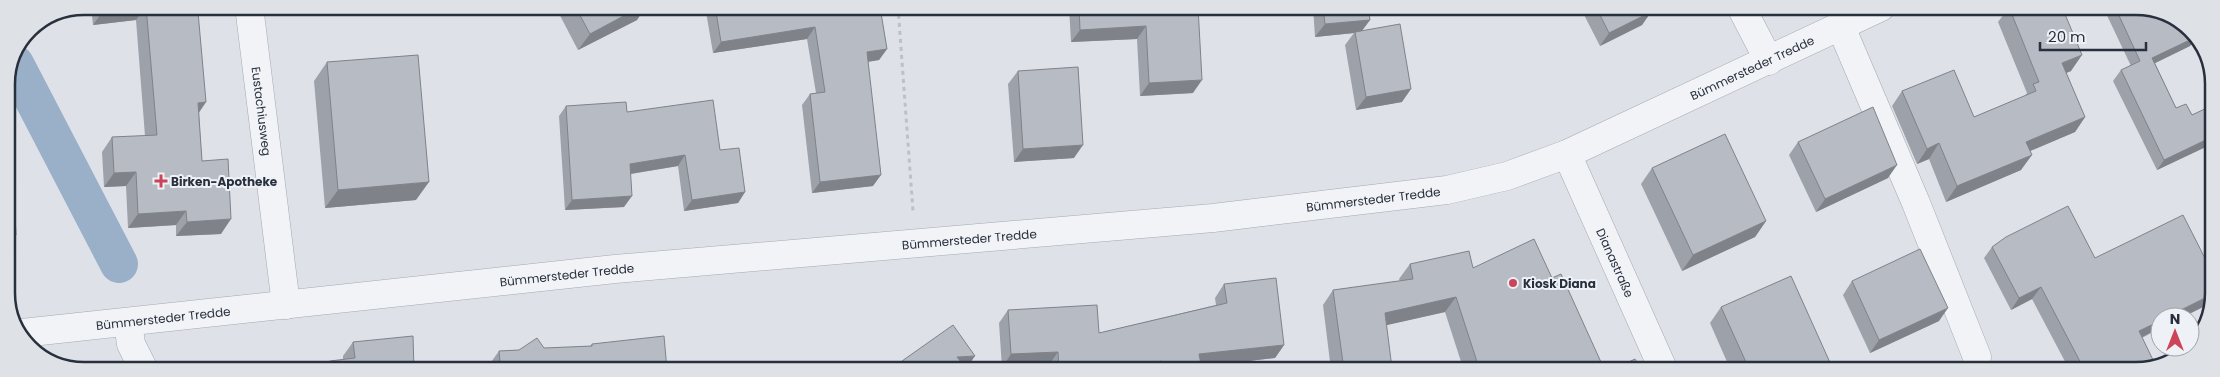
<svg xmlns="http://www.w3.org/2000/svg" width="2220" height="377" font-family="Poppins,sans-serif">
<style>
.lines{fill:none;stroke-linecap:round;stroke-linejoin:round}
.canal{stroke:#99b0c8;stroke-width:38}
.minor-casing{stroke:#a4a9b2;stroke-width:29}
.path{stroke:#bdc0c6;stroke-width:3;stroke-dasharray:4 4;stroke-linecap:butt}
.minor{stroke:#f1f3f6;stroke-width:28}
.wall{fill:#9da1a9}
.shaded-wall{fill:#7f8389}
.building{fill:#b6bbc4;stroke:#7f8389}
.poi-dot{fill:#cc4459;stroke:#eef1f5;stroke-width:2}
.labels{text-anchor:middle;dominant-baseline:central;stroke-width:4;stroke-linejoin:round;paint-order:stroke}
.street-label{font-size:12px;fill:#28303e;stroke:#eef1f5}
.poi-label{font-size:12px;font-weight:bold;fill:#28303e;stroke:#eef1f5;text-anchor:start}
.rim{fill:none;stroke:#28303e;stroke-width:2.5}
</style>
<rect width="100%" height="100%" fill="#dee2e8"/>
<g class="lines">
<path class="canal" d="M 15,64 L 119,264"/>
<defs>
<g id="minor">
<path id="s1" d="M 249,6 L 286,305"/>
<path d="M 1741,7 L 1769,61"/>
<path d="M 1841,27 L 1916,203 L 1977,357"/>
<path id="s2" d="M 1567,154 L 1664,371"/>
<path d="M 128,322 L 131,344 L 144,370"/>
<path id="s3" d="M 22,333 L 615,269 L 1213,218 L 1447,190 L 1507,176 L 1567,154 L 1881,7"/>
</g>
</defs>
<use href="#minor" class="minor-casing"/>
<path class="path" d="M 898,7 L 913,211"/>
<use href="#minor" class="minor"/>
</g>
<g class="wall">
<path d="M 91,6 L 182,6 L 182,13 L 206,102 L 199,113 L 202,161 L 221,234 L 176,236 L 176,225 L 128,228 L 126,186 L 104,187 L 102,152 L 112,137 L 145,136 L 136,20 L 93,25 Z"/>
<path d="M 555,6 L 646,6 L 637,20 L 578,50 Z"/>
<path d="M 705,6 L 880,7 L 887,49 L 879,60 L 868,62 L 873,186 L 812,193 L 802,105 L 810,94 L 816,93 L 807,39 L 713,53 Z"/>
<path d="M 1069,7 L 1198,7 L 1193,93 L 1140,96 L 1137,39 L 1071,42 Z"/>
<path d="M 1313,7 L 1368,7 L 1370,20 L 1362,31 L 1402,102 L 1356,110 L 1345,45 L 1354,33 L 1315,37 Z"/>
<path d="M 1580,7 L 1649,7 L 1651,12 L 1642,25 L 1600,46 Z"/>
<path d="M 2009,7 L 2071,71 L 2066,73 L 2085,117 L 2075,132 L 2030,151 L 2021,170 L 1946,202 L 1929,159 L 1917,164 L 1892,106 L 1902,91 L 1974,117 L 2025,96 L 2027,93 L 1998,22 Z"/>
<path d="M 2103,7 L 2146,7 L 2187,26 L 2195,40 L 2190,46 L 2155,63 L 2176,108 L 2192,115 L 2212,109 L 2212,144 L 2157,170 L 2113,81 L 2121,70 L 2131,66 Z"/>
<path d="M 327,62 L 416,200 L 325,208 L 314,81 Z"/>
<path d="M 1018,71 L 1074,158 L 1014,162 L 1008,84 Z"/>
<path d="M 566,106 L 627,112 L 720,150 L 745,192 L 738,203 L 684,211 L 678,166 L 631,174 L 624,207 L 565,210 L 559,116 Z"/>
<path d="M 1798,142 L 1888,178 L 1816,212 L 1789,155 Z"/>
<path d="M 1652,168 L 1766,221 L 1755,237 L 1682,271 L 1641,184 Z"/>
<path d="M 1992,247 L 2095,258 L 2213,274 L 2213,302 L 2183,317 L 2160,317 L 2160,328 L 2142,338 L 2136,371 L 2070,371 L 2032,299 L 2011,310 L 1984,258 Z"/>
<path d="M 1410,264 L 1473,268 L 1552,278 L 1605,371 L 1464,371 L 1445,312 L 1386,325 L 1390,370 L 1331,370 L 1323,305 L 1333,290 L 1400,281 L 1399,279 Z"/>
<path d="M 1852,281 L 1939,321 L 1870,353 L 1843,295 Z"/>
<path d="M 1224,284 L 1284,345 L 1275,358 L 1202,366 L 1203,370 L 1049,370 L 1049,365 L 1002,368 L 999,323 L 1008,310 L 1099,333 L 1216,305 L 1215,298 Z"/>
<path d="M 1721,307 L 1830,371 L 1731,371 L 1710,323 Z"/>
<path d="M 353,342 L 414,370 L 343,359 L 343,356 Z"/>
<path d="M 592,344 L 667,370 L 489,368 L 489,365 L 499,351 L 590,346 Z"/>
<path d="M 902,361 L 966,369 L 967,370 L 895,370 Z"/>
</g>
<g class="shaded-wall">
<path d="M 146,6 L 136,20 L 93,25 L 103,11 Z"/>
<path d="M 642,6 L 646,6 L 637,20 L 578,50 L 590,34 Z"/>
<path d="M 1651,12 L 1642,25 L 1600,46 L 1609,33 Z"/>
<path d="M 1370,20 L 1360,33 L 1355,32 L 1354,33 L 1315,37 L 1325,24 Z"/>
<path d="M 1146,26 L 1137,39 L 1071,42 L 1080,30 Z"/>
<path d="M 815,27 L 807,39 L 713,53 L 721,42 Z"/>
<path d="M 2194,38 L 2195,40 L 2190,46 L 2145,68 L 2152,58 Z"/>
<path d="M 887,49 L 879,60 L 859,63 L 867,52 Z"/>
<path d="M 2082,55 L 2071,71 L 2051,79 L 2062,63 Z"/>
<path d="M 1202,80 L 1193,93 L 1140,96 L 1149,83 Z"/>
<path d="M 1411,89 L 1402,102 L 1356,110 L 1366,97 Z"/>
<path d="M 206,102 L 196,116 L 198,103 Z"/>
<path d="M 2085,117 L 2075,132 L 2016,157 L 2026,142 Z"/>
<path d="M 2212,137 L 2212,144 L 2157,170 L 2164,160 Z"/>
<path d="M 1939,143 L 1929,159 L 1917,164 L 1927,149 Z"/>
<path d="M 1083,145 L 1074,158 L 1014,162 L 1023,149 Z"/>
<path d="M 685,155 L 678,166 L 623,175 L 630,164 Z"/>
<path d="M 2032,155 L 2021,170 L 1946,202 L 1957,186 Z"/>
<path d="M 1897,165 L 1888,178 L 1816,212 L 1825,199 Z"/>
<path d="M 136,172 L 126,186 L 104,187 L 114,173 Z"/>
<path d="M 881,175 L 873,186 L 812,193 L 820,182 Z"/>
<path d="M 429,182 L 416,200 L 325,208 L 338,190 Z"/>
<path d="M 745,192 L 738,203 L 684,211 L 692,200 Z"/>
<path d="M 632,196 L 624,207 L 565,210 L 572,200 Z"/>
<path d="M 186,211 L 176,225 L 128,228 L 138,214 Z"/>
<path d="M 231,219 L 221,234 L 176,236 L 187,222 Z"/>
<path d="M 1766,221 L 1755,237 L 1682,271 L 1693,255 Z"/>
<path d="M 16,235 L 8,247 L 8,236 Z"/>
<path d="M 2041,287 L 2032,299 L 2011,310 L 2019,298 Z"/>
<path d="M 2213,294 L 2213,302 L 2183,317 L 2167,317 Z"/>
<path d="M 1456,297 L 1445,312 L 1374,328 L 1385,313 Z"/>
<path d="M 1948,308 L 1939,321 L 1870,353 L 1879,340 Z"/>
<path d="M 2160,321 L 2160,328 L 2130,343 L 2139,331 Z"/>
<path d="M 1284,345 L 1275,358 L 1189,368 L 1199,354 Z"/>
<path d="M 1058,352 L 1049,365 L 1002,368 L 1011,354 Z"/>
<path d="M 975,356 L 966,369 L 957,357 Z"/>
<path d="M 1161,361 L 1155,370 L 1120,370 Z"/>
<path d="M 1832,367 L 1830,371 L 1824,371 Z"/>
<path d="M 1392,368 L 1390,370 L 1373,370 Z"/>
</g>
<g class="building">
<path d="M 103,6 L 144,6 L 103,11 Z"/>
<path d="M 146,6 L 182,6 L 182,13 L 198,12 L 206,102 L 198,103 L 202,161 L 228,159 L 231,219 L 187,222 L 186,211 L 138,214 L 136,172 L 114,173 L 112,137 L 157,135 Z"/>
<path d="M 575,6 L 642,6 L 590,34 Z"/>
<path d="M 715,6 L 880,7 L 887,49 L 867,52 L 881,175 L 820,182 L 810,94 L 825,92 L 815,27 L 721,42 Z"/>
<path d="M 1079,7 L 1198,7 L 1202,80 L 1149,83 L 1146,26 L 1080,30 Z"/>
<path d="M 1323,7 L 1368,7 L 1370,20 L 1325,24 Z"/>
<path d="M 1596,7 L 1649,7 L 1651,12 L 1609,33 Z"/>
<path d="M 2009,7 L 2062,7 L 2082,55 L 2062,63 L 2085,117 L 2026,142 L 2032,155 L 1957,186 L 1939,143 L 1927,149 L 1902,91 L 1954,70 L 1974,117 L 2036,91 L 2033,84 L 2039,82 Z"/>
<path d="M 2115,7 L 2146,7 L 2187,26 L 2194,38 L 2152,58 L 2176,108 L 2186,104 L 2192,115 L 2211,106 L 2212,109 L 2212,137 L 2164,160 L 2121,70 L 2140,61 Z"/>
<path d="M 1400,24 L 1411,89 L 1366,97 L 1355,32 Z"/>
<path d="M 418,55 L 429,182 L 338,190 L 327,62 Z"/>
<path d="M 1078,67 L 1083,145 L 1023,149 L 1018,71 Z"/>
<path d="M 713,100 L 720,150 L 739,148 L 745,192 L 692,200 L 685,155 L 630,164 L 632,196 L 572,200 L 566,106 L 626,102 L 627,112 Z"/>
<path d="M 1873,107 L 1897,165 L 1825,199 L 1798,142 Z"/>
<path d="M 1725,134 L 1766,221 L 1693,255 L 1652,168 Z"/>
<path d="M 13,173 L 16,235 L 8,236 L 7,174 Z"/>
<path d="M 2068,206 L 2095,258 L 2183,215 L 2213,274 L 2213,294 L 2167,317 L 2160,317 L 2160,321 L 2139,331 L 2155,364 L 2136,371 L 2085,371 L 2041,287 L 2019,298 L 1992,247 L 2006,237 Z"/>
<path d="M 1534,239 L 1552,278 L 1561,274 L 1605,371 L 1480,371 L 1456,297 L 1385,313 L 1392,368 L 1373,370 L 1344,370 L 1333,290 L 1413,279 L 1410,264 L 1469,251 L 1473,268 Z"/>
<path d="M 1920,249 L 1948,308 L 1879,340 L 1852,281 Z"/>
<path d="M 1791,276 L 1832,367 L 1824,371 L 1750,371 L 1721,307 Z"/>
<path d="M 1276,278 L 1284,345 L 1199,354 L 1202,370 L 1163,370 L 1161,361 L 1120,370 L 1059,370 L 1058,352 L 1011,354 L 1008,310 L 1097,305 L 1099,333 L 1227,303 L 1224,284 Z"/>
<path d="M 953,325 L 975,356 L 957,357 L 967,370 L 908,370 L 902,361 Z"/>
<path d="M 413,336 L 414,370 L 317,370 L 330,361 L 355,358 L 353,342 Z"/>
<path d="M 664,336 L 667,370 L 486,370 L 500,362 L 499,351 L 519,350 L 537,338 L 544,348 L 592,346 L 592,344 Z"/>
<path d="M 1635,359 L 1641,371 L 1610,371 Z"/>
<path d="M 446,365 L 449,370 L 437,370 Z"/>
</g>
<g class="poi-dot">
<path d="M158.5 173.5h5v5h5v5h-5v5h-5v-5h-5v-5h5z"/>
<circle cx="1513" cy="283" r="5"/>
</g>
<g class="labels">
<g class="street-label">
<text stroke="none"><textPath href="#s3" startOffset="1762">Bümmersteder Tredde</textPath></text>
<text stroke="none"><textPath href="#s1" startOffset="106">Eustachiusweg</textPath></text>
<text stroke="none"><textPath href="#s3" startOffset="1358">Bümmersteder Tredde</textPath></text>
<text stroke="none"><textPath href="#s3" startOffset="952">Bümmersteder Tredde</textPath></text>
<text stroke="none"><textPath href="#s2" startOffset="119">Dianastraße</textPath></text>
<text stroke="none"><textPath href="#s3" startOffset="548">Bümmersteder Tredde</textPath></text>
<text stroke="none"><textPath href="#s3" startOffset="142">Bümmersteder Tredde</textPath></text>
</g>
<g class="poi-label">
<text x="171" y="181">Birken-Apotheke</text>
<text x="1523" y="283">Kiosk Diana</text>
</g>
</g>
<path d="M0 0H2220V377H0ZM84 15H2136A69 69 0 0 1 2205 84V293A69 69 0 0 1 2136 362H84A69 69 0 0 1 15 293V84A69 69 0 0 1 84 15Z" fill="#dee2e6" fill-rule="evenodd"/>
<path class="rim" d="M84 15H2136A69 69 0 0 1 2205 84V293A69 69 0 0 1 2136 362H84A69 69 0 0 1 15 293V84A69 69 0 0 1 84 15Z"/>
<g transform="translate(2175 332)"><circle r="24" fill="#eef1f5" stroke="#9fa4ac"/>
<path d="M0-4L9 19L0 12L-9 19Z" fill="#cc4459"/>
<text y="-8" font-size="14" font-weight="bold" text-anchor="middle" fill="#28303e">N</text>
</g>
<path d="M2040 42v8h106v-8" fill="none" stroke="#28303e" stroke-width="2.5"/>
<text x="2048" y="42" font-size="15" fill="#28303e" stroke="#eef1f5" stroke-width="4" paint-order="stroke">20 m</text>
</svg>
